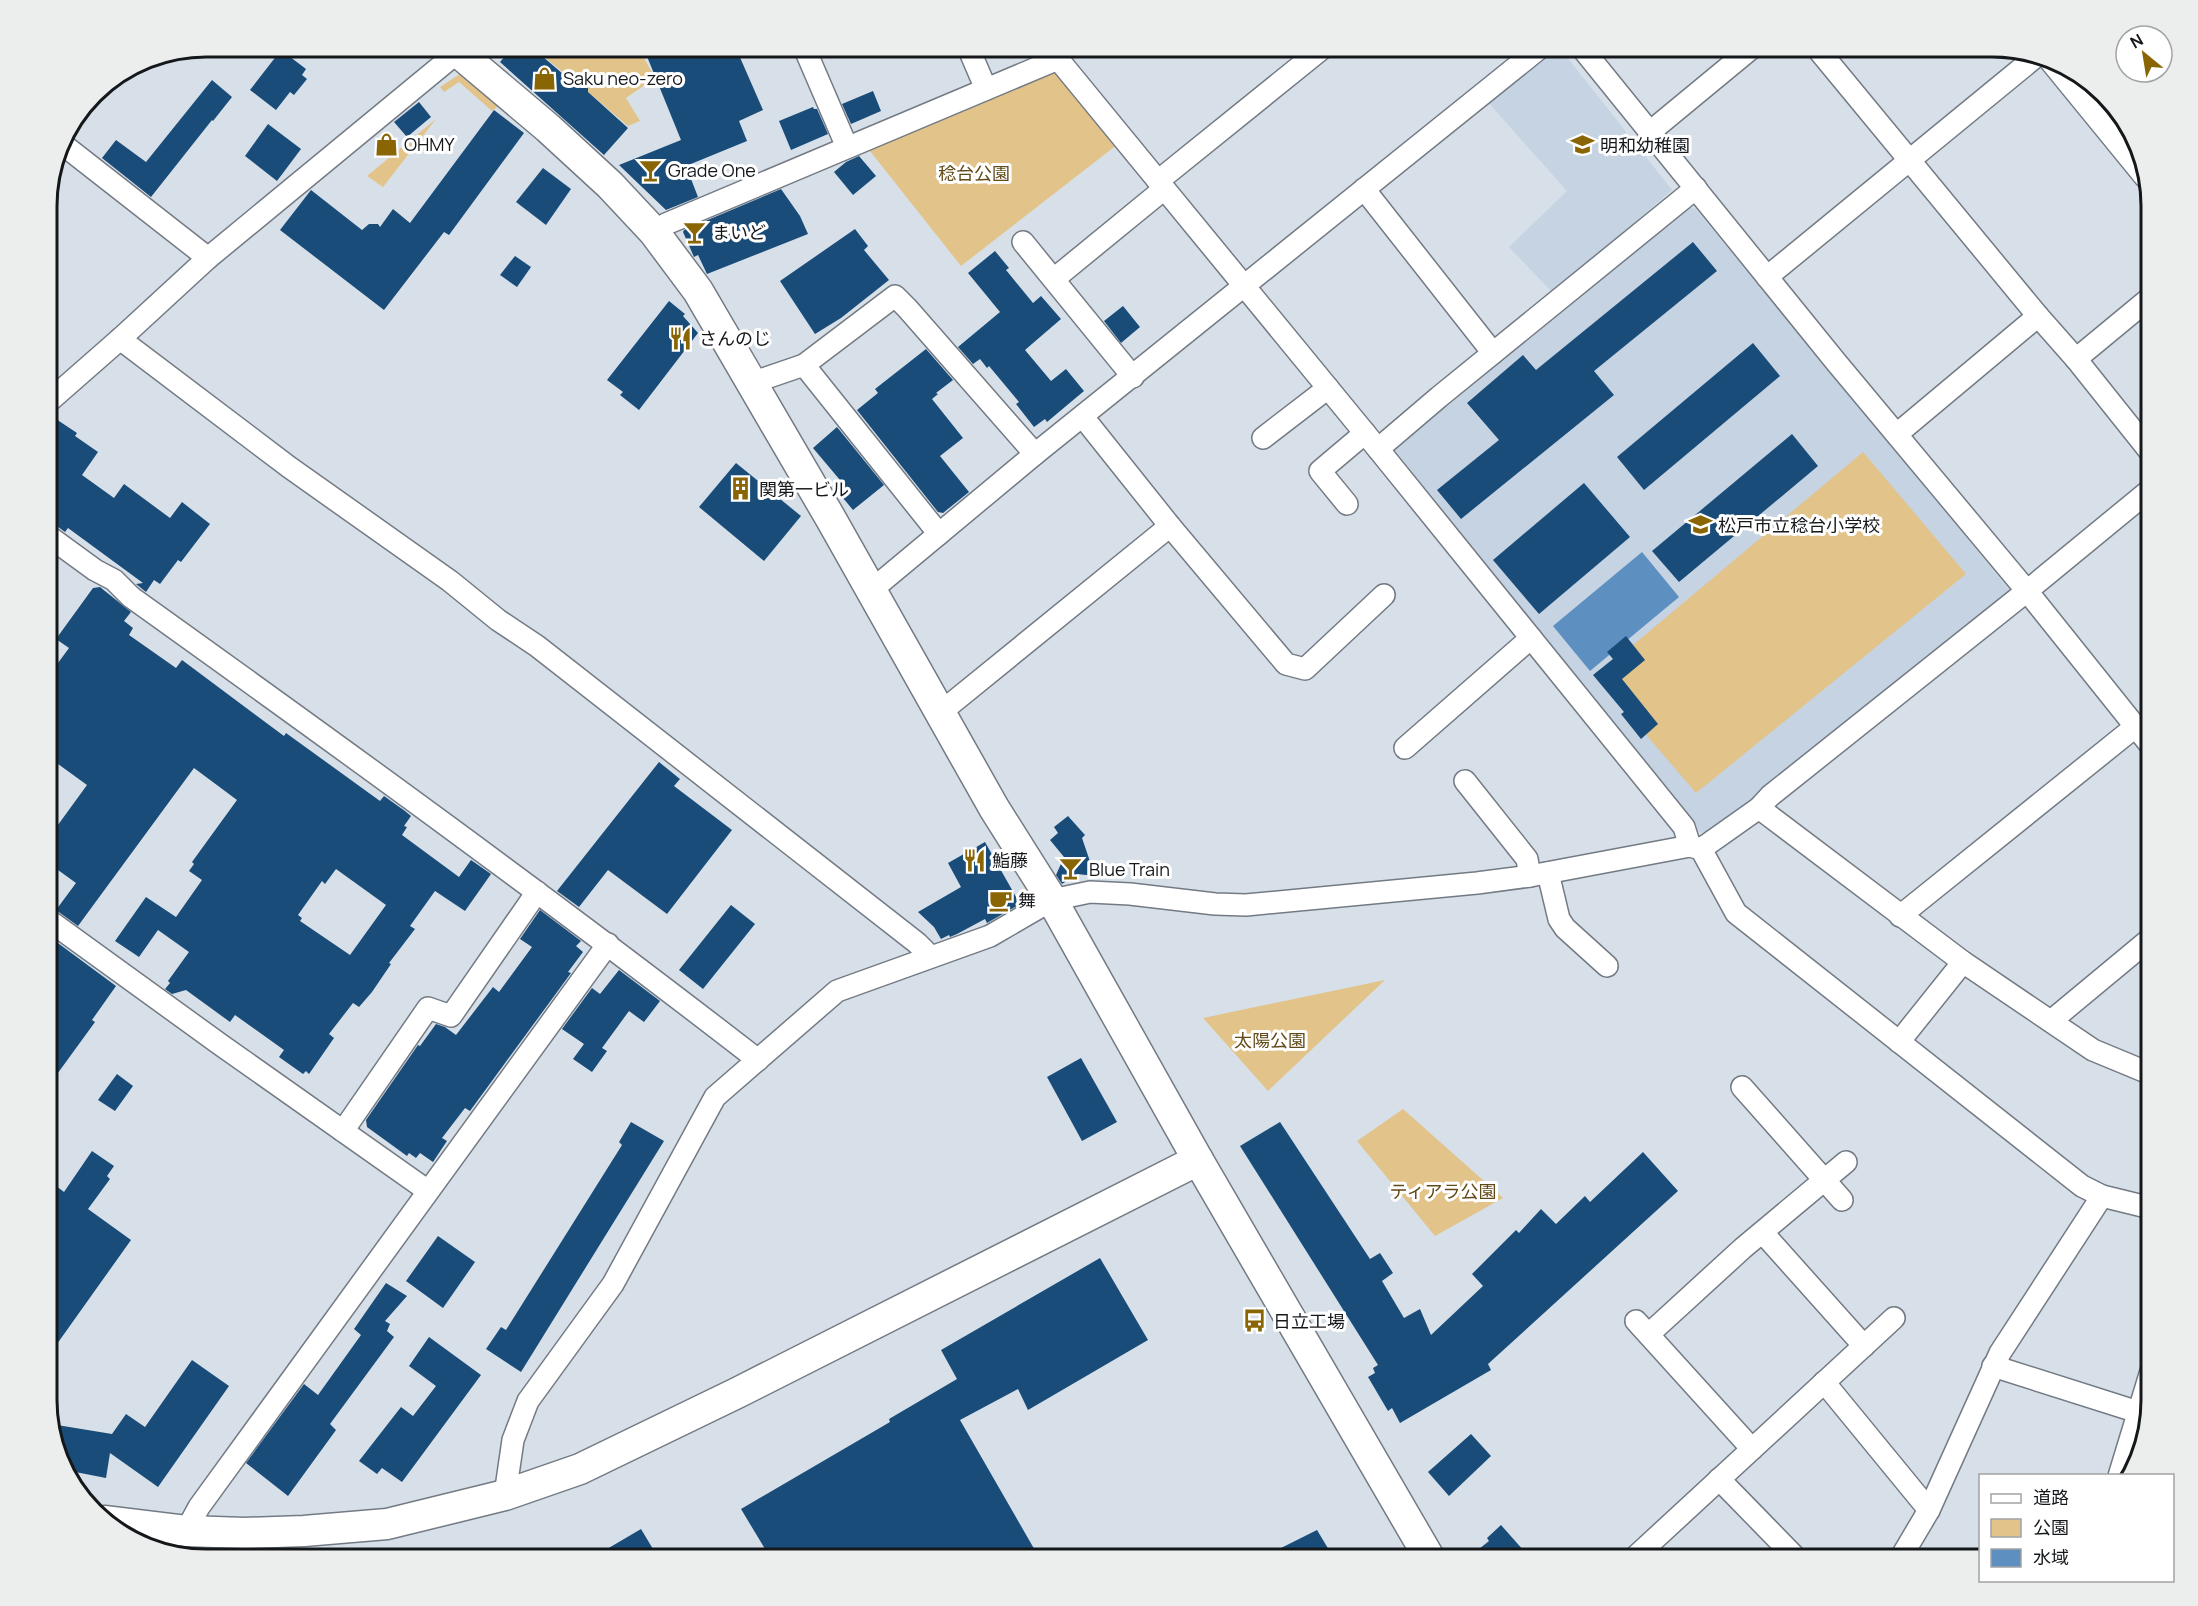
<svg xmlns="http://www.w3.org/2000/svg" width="2198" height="1606" font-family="Manrope,'Noto Sans JP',sans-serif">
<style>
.built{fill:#c5d3e2}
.green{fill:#e2c389}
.water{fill:#5d8fc1}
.building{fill:#194c79;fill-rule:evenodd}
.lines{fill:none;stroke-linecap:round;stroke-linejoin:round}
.street-casing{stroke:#737a83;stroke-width:24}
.secondary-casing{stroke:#737a83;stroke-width:33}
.street{stroke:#fff;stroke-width:21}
.secondary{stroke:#fff;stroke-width:30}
.labels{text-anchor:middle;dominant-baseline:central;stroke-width:6;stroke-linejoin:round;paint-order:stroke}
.poi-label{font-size:18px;fill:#15181b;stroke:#fff;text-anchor:start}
.park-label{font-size:18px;fill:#624a18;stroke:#fff}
.rim{fill:none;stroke:#15181b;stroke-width:3}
</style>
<rect width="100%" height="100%" fill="#d7e0e9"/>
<g class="built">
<path d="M 1555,47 L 1559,47 L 1672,190 L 1553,293 L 1509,247 L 1567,191 L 1487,101 Z"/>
<path d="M 1681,208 L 1695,208 L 2011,592 L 1708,833 L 1699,832 L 1389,458 L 1391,445 Z"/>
</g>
<g class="green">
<path d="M 541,47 L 638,47 L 655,78 L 626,98 L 640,121 L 628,126 L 588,92 L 588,86 L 571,72 L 564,73 L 543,56 L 546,51 Z"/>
<path d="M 1054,68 L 1118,144 L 961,266 L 866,146 Z"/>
<path d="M 460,74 L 498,106 L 492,111 L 459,82 L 444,92 L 440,87 Z"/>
<path d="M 436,119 L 383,187 L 367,176 Z"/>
<path d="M 1863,452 L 1966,574 L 1696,793 L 1596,676 Z"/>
<path d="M 1385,980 L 1268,1091 L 1203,1018 Z"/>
<path d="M 1403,1109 L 1503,1198 L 1435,1236 L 1357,1141 Z"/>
</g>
<path class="water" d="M 1642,552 L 1679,597 L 1590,671 L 1553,626 Z"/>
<g class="building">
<path d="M 514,46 L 550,46 L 542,56 L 563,74 L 571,72 L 588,87 L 588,92 L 628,128 L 604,155 L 500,62 Z"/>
<path d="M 664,46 L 735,46 L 763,110 L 739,121 L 747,141 L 686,166 L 698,197 L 666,210 L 619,165 L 681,140 L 646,54 Z"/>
<path d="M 281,50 L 306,69 L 302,75 L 307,79 L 294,95 L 290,92 L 276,110 L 250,90 Z"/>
<path d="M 212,80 L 232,97 L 213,121 L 212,120 L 151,197 L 102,158 L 116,140 L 146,162 Z"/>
<path d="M 873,91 L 881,111 L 851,124 L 842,104 Z"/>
<path d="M 419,102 L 431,117 L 407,137 L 394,122 Z"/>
<path d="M 813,107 L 814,109 L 817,109 L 828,134 L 791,150 L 779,121 Z"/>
<path d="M 494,110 L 524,133 L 449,235 L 444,232 L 384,310 L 280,230 L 311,190 L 362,230 L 369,224 L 378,224 L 380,227 L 393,209 L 410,223 Z"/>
<path d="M 268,124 L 301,149 L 277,181 L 245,156 Z"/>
<path d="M 859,156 L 876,176 L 853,195 L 834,172 L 846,162 Z"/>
<path d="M 543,168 L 571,189 L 546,225 L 516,202 Z"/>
<path d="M 781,189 L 800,216 L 808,234 L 707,274 L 698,255 L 694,257 L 683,232 L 684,230 Z"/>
<path d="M 855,229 L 868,246 L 864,250 L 889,280 L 841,318 L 815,334 L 780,281 Z"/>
<path d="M 1693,242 L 1717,271 L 1594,371 L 1614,395 L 1461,519 L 1437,490 L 1499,440 L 1467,403 L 1523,355 L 1536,370 Z"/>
<path d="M 995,251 L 1009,268 L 1006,270 L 1033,303 L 1041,296 L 1061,319 L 1025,350 L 1051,381 L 1066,369 L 1084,391 L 1047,422 L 1045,419 L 1034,427 L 1016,404 L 1019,402 L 989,366 L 987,368 L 980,359 L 973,364 L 958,347 L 1000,312 L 968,273 Z"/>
<path d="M 515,256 L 531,267 L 517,287 L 500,275 Z"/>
<path d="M 669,301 L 685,314 L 683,316 L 698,333 L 639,410 L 620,395 L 623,392 L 607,380 Z"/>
<path d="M 1123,306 L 1140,327 L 1121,343 L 1104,321 Z"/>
<path d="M 1753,343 L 1780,376 L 1644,490 L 1617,457 Z"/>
<path d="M 926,349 L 953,380 L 936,393 L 938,394 L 932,399 L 963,438 L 940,456 L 969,492 L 943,513 L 938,512 L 857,410 L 878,393 L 875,389 Z"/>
<path d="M 56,419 L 77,433 L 75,436 L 98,452 L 82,475 L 114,498 L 124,484 L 170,518 L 182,502 L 210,524 L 181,562 L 178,560 L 160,584 L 154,580 L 146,592 L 136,584 L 143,583 L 68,528 L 65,532 L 54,524 L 47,522 L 47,508 L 57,493 L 47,486 L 47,432 Z"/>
<path d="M 837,427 L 884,485 L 853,510 L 838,492 L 845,486 L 813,448 Z"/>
<path d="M 1792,434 L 1818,466 L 1679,582 L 1652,551 Z"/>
<path d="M 736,463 L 801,516 L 764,561 L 699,507 Z"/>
<path d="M 1584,483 L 1630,537 L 1539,614 L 1493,560 Z"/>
<path d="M 100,587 L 131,612 L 124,621 L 133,628 L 129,635 L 176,668 L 182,660 L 284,736 L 286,733 L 380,801 L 384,796 L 405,811 L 411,816 L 404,826 L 407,827 L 402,835 L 459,877 L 471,860 L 491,874 L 465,911 L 435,891 L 410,926 L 415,929 L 389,963 L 391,964 L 372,992 L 359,1007 L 353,1003 L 329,1034 L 334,1038 L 309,1074 L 306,1071 L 303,1074 L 279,1057 L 284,1050 L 235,1015 L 230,1022 L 186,990 L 172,994 L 165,989 L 170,983 L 168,981 L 189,952 L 158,930 L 139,957 L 115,941 L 146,897 L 176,917 L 202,880 L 189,871 L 194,864 L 192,862 L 237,800 L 194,768 L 78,926 L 56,910 L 76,883 L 47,862 L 47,840 L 87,785 L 47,756 L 47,678 L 69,648 L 56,639 L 93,588 ZM 336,869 L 386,905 L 350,955 L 300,921 L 302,918 L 298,915 L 322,881 L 325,884 Z"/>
<path d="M 1626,636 L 1645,660 L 1622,679 L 1658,724 L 1641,739 L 1621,714 L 1624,712 L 1593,675 L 1613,659 L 1607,652 Z"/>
<path d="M 659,762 L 680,779 L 674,786 L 732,830 L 667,914 L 608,870 L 579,907 L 557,891 Z"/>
<path d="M 1068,816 L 1085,835 L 1082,838 L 1095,876 L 1077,874 L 1062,884 L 1056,875 L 1064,857 L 1050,840 L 1058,833 L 1054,827 Z"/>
<path d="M 985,842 L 1020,904 L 987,923 L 985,919 L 957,934 L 950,937 L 949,935 L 941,939 L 934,927 L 918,912 L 961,887 L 948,863 Z"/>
<path d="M 731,905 L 755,924 L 703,989 L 679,970 Z"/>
<path d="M 540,910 L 581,941 L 576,946 L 583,952 L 568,972 L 571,973 L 470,1111 L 465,1108 L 442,1138 L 447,1141 L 433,1162 L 420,1153 L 416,1158 L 409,1153 L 407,1156 L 367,1127 L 366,1120 L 418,1045 L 420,1046 L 436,1024 L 445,1027 L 456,1035 L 493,987 L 499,992 L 532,947 L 520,939 Z"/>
<path d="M 47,935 L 116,986 L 92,1020 L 95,1022 L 47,1088 L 47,1037 L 54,1028 L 47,1023 Z"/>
<path d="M 619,970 L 660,1001 L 644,1022 L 629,1011 L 602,1048 L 607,1051 L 592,1072 L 573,1059 L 584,1044 L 562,1029 L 592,988 L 600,994 Z"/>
<path d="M 1081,1058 L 1117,1122 L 1082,1141 L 1047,1077 Z"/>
<path d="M 117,1074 L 133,1086 L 115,1111 L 98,1100 Z"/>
<path d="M 631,1122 L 664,1141 L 521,1372 L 486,1349 L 501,1327 L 506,1330 L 622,1145 L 619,1142 Z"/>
<path d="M 1280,1122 L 1370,1259 L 1380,1253 L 1393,1273 L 1382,1281 L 1404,1318 L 1420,1309 L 1431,1335 L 1483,1286 L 1472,1274 L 1516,1230 L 1519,1233 L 1541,1209 L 1556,1224 L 1585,1196 L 1590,1202 L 1643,1152 L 1678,1191 L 1488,1364 L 1491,1370 L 1400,1423 L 1392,1408 L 1388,1411 L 1368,1377 L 1375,1373 L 1373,1368 L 1378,1365 L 1240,1146 Z"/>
<path d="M 92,1151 L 114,1166 L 107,1176 L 110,1179 L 88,1209 L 131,1240 L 47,1358 L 47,1179 L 64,1192 Z"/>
<path d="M 438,1236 L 475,1262 L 443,1308 L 406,1281 Z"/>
<path d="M 1100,1258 L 1148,1340 L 1028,1410 L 1018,1389 L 960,1420 L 1040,1559 L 771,1559 L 741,1509 L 890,1422 L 889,1419 L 957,1379 L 941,1350 Z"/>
<path d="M 386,1283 L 407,1296 L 385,1321 L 390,1324 L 387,1331 L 394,1337 L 330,1424 L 336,1430 L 288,1496 L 246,1463 L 304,1384 L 318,1395 L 361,1335 L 354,1329 Z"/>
<path d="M 429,1337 L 481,1375 L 402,1482 L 382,1468 L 377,1474 L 359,1461 L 401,1407 L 413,1416 L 436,1386 L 409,1366 Z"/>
<path d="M 192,1360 L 229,1386 L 158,1487 L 110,1453 L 106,1478 L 65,1470 L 51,1424 L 112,1434 L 126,1414 L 145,1427 Z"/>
<path d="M 1471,1434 L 1491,1456 L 1449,1496 L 1428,1472 Z"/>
<path d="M 1501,1525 L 1532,1560 L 1487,1560 L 1479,1549 L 1489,1541 L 1487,1538 Z"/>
<path d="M 641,1529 L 659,1559 L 590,1559 Z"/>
<path d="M 1317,1530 L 1335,1560 L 1257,1560 Z"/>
</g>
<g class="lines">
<defs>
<g id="street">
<path d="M 804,47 L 847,147"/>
<path d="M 968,47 L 986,89"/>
<path d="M 1816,47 L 2038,316 L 2076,359 L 2151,453"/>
<path d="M 2047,57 L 2145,177"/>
<path d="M 1650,132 L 1753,47"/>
<path d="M 61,143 L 208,258"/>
<path d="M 1158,181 L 1324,47"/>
<path d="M 1364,189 L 1493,353"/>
<path d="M 654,232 L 666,224 L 1058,59 L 1378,449 L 1684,827 L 1690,846"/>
<path d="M 1023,242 L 1133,377"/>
<path d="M 1767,277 L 2039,54"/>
<path d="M 1054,279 L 1164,189"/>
<path d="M 120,339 L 289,467 L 450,581 L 498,620 L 537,646 L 917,943 L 930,956"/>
<path d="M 2076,359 L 2151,297"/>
<path d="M 804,365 L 939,534"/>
<path d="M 753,385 L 763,379 L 804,365 L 895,296 L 907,308 L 1035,454"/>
<path d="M 47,403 L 120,339 L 208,258 L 464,47"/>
<path d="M 1083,417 L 1170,526 L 1286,664 L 1305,669 L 1384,595"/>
<path d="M 1897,434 L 2038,316"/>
<path d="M 1263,438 L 1328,388"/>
<path d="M 1378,449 L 1439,397 L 1696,188"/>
<path d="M 2151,489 L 2027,591 L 2151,746"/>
<path d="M 1347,504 L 1320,471 L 1365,433"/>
<path d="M 47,535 L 95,570 L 114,580 L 131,597 C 342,748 553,901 758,1060"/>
<path d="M 872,593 L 880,583 L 1035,454 L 1541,47"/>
<path d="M 941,712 L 1170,526"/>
<path d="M 1405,748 L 1531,638"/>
<path d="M 1465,781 L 1527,859 L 1530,876"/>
<path d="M 1759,808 L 1963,962 L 2093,1050 L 2151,1074"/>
<path d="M 1701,849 L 1736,913 L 2082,1186 L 2102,1196 L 2151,1208"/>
<path d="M 1548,873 L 1559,919 L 1565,928 L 1607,966"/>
<path d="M 1900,916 L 2135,727"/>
<path d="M 47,919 L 221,1045 L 428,1191"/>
<path d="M 2051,1021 L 2151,938"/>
<path d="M 1899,1042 L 1963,962"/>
<path d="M 1742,1087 L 1842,1200"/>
<path d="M 343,1131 L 428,1008 L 451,1016 L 537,892"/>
<path d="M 1763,1233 L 1864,1346"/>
<path d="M 1636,1321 L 1752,1449"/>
<path d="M 1649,1334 L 1743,1248 L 1846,1162"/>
<path d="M 1993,1366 L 2138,1412"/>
<path d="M 1824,1382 L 1929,1510"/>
<path d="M 2119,1476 L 2151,1371"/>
<path d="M 1719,1479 L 1797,1559"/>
<path d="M 505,1495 L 513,1440 L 528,1401 L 613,1284 L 715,1097 L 837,991 L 990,936 L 1052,900 L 1090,892 L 1130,894 L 1215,904 L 1246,905 L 1477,883 L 1530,876 L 1690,846 L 1701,849 L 1759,808 L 1770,796 L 2027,591 L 1836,362 L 1581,47"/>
<path d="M 186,1531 L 199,1507 L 608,944"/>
<path d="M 1633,1559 L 1894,1318"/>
<path d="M 1900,1559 L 1929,1510 L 2000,1353 L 2102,1196"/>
</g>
<g id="secondary">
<path d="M 452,47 L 548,128 L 610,185 L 654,232 L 698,291 L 831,519 L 994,808 L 1052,900 L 1198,1160 L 1430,1559"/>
<path d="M 104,1521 L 186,1531 L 245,1533 L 304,1531 L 387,1524 L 505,1495 L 580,1469 L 737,1393 L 1198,1160"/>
</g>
</defs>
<use href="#street" class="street-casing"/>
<use href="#secondary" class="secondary-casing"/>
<use href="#street" class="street"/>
<use href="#secondary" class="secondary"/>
</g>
<defs>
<symbol id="shop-bare" viewBox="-9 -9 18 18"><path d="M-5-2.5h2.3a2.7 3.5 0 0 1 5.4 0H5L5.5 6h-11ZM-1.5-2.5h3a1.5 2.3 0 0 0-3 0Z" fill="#8a6504" stroke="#fff" stroke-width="2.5" paint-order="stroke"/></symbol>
<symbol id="school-bare" viewBox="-9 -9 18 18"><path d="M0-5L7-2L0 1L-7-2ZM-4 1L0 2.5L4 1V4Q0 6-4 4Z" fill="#8a6504" stroke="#fff" stroke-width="2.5" paint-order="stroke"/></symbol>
<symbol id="bar-bare" viewBox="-9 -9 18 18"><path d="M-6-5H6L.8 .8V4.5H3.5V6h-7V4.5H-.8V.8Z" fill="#8a6504" stroke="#fff" stroke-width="2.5" paint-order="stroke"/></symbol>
<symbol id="restaurant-bare" viewBox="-9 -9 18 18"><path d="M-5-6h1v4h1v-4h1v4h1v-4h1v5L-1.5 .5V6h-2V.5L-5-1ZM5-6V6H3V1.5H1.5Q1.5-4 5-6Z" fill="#8a6504" stroke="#fff" stroke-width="2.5" paint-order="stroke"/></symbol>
<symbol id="building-bare" viewBox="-9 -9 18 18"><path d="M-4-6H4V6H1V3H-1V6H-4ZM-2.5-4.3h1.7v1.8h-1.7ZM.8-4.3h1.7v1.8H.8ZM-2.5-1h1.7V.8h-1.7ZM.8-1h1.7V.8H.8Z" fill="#8a6504" stroke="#fff" stroke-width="2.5" paint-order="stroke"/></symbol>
<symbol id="cafe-bare" viewBox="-9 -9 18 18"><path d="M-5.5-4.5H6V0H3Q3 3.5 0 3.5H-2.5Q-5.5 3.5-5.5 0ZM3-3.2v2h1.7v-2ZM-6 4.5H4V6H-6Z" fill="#8a6504" stroke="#fff" stroke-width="2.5" paint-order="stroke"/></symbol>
<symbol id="bus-bare" viewBox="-9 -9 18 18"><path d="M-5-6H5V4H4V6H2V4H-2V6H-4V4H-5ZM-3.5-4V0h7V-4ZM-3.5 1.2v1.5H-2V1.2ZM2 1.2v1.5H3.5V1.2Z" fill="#8a6504" stroke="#fff" stroke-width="2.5" paint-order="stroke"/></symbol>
</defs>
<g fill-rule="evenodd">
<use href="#shop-bare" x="528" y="62" width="33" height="33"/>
<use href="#shop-bare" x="370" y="128" width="33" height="33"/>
<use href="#school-bare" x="1566" y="128" width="33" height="33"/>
<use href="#bar-bare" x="634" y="154" width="33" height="33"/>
<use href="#bar-bare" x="678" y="216" width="33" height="33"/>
<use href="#restaurant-bare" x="664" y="322" width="33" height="33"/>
<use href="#building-bare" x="724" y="472" width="33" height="33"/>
<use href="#school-bare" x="1684" y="508" width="33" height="33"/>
<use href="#restaurant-bare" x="958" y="844" width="33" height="33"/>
<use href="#bar-bare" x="1054" y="852" width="33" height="33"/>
<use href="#cafe-bare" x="984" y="884" width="33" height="33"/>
<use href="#bus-bare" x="1238" y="1304" width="33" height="33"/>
</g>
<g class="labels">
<g class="poi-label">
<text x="563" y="78">Saku neo-zero</text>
<text x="404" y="144">OHMY</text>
<text x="1600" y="145">明和幼稚園</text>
<text x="668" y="170">Grade One</text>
<text x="712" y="232">まいど</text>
<text x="699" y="338">さんのじ</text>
<text x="759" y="489">関第一ビル</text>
<text x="1718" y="525">松戸市立稔台小学校</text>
<text x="992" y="860">鮨藤</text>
<text x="1089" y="869">Blue Train</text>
<text x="1018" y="900">舞</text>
<text x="1273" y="1321">日立工場</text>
</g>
<g class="park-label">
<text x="974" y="173">稔台公園</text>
<text x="1270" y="1040">太陽公園</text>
<text x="1443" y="1191">ティアラ公園</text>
</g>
</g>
<path d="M0 0H2198V1606H0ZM206 57H1992A149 149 0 0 1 2141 206V1400A149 149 0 0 1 1992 1549H206A149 149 0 0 1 57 1400V206A149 149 0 0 1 206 57Z" fill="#eceded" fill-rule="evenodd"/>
<path class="rim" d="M206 57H1992A149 149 0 0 1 2141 206V1400A149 149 0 0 1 1992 1549H206A149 149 0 0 1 57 1400V206A149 149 0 0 1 206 57Z"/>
<rect x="1979" y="1474" width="195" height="108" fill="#ffffff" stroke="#a1a3a4" stroke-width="1.5"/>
<rect x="1991" y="1494" width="30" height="9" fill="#ffffff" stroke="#a1a3a4" stroke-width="1.5"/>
<text x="2033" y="1504" font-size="18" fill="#15181b">道路</text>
<rect x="1991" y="1519" width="30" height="18" fill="#e2c389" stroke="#a1a3a4" stroke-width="1.5"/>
<text x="2033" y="1534" font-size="18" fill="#15181b">公園</text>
<rect x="1991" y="1549" width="30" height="18" fill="#5d8fc1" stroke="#a1a3a4" stroke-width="1.5"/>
<text x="2033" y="1564" font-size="18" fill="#15181b">水域</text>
<g transform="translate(2144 54) rotate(330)"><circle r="28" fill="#ffffff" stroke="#a1a3a4" stroke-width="1.5"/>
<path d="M0-4.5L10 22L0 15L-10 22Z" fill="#8a6504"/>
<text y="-9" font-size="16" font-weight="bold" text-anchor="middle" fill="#15181b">N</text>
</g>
</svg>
